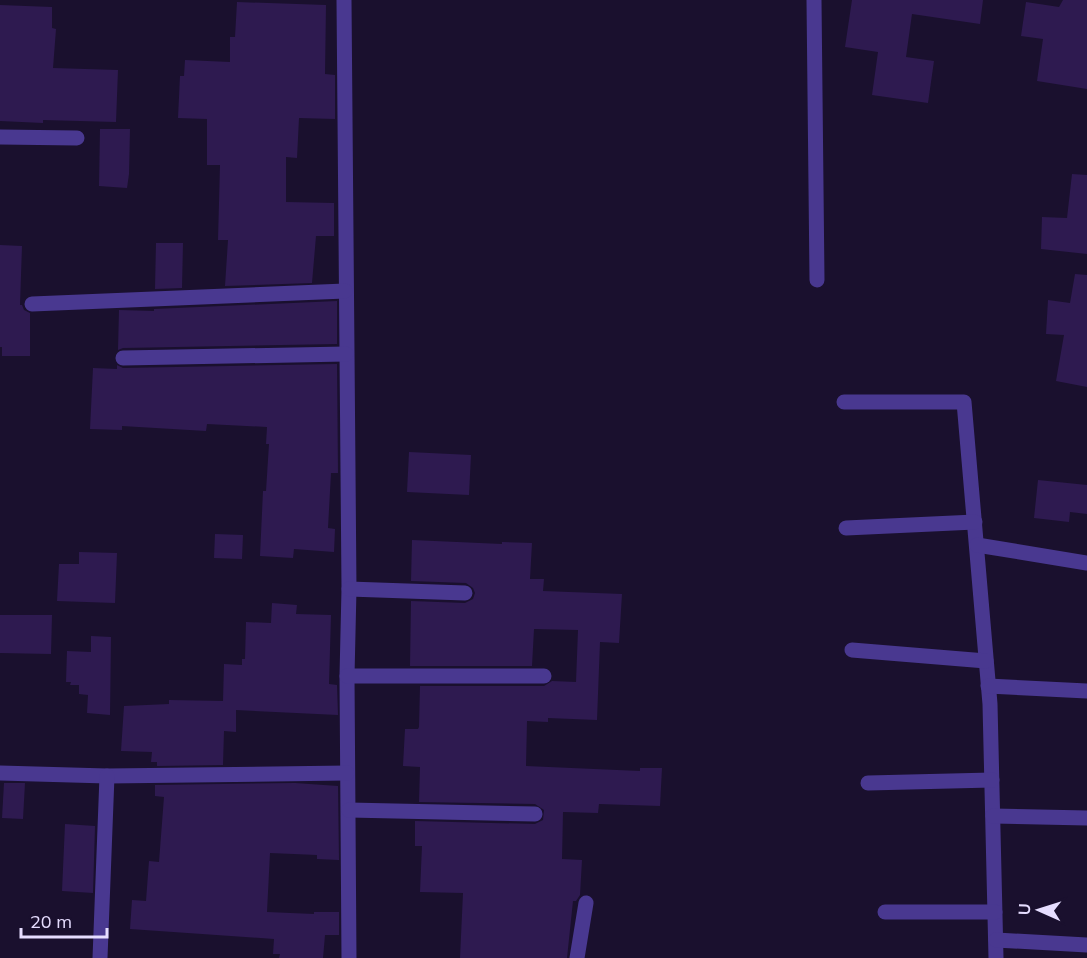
<svg xmlns="http://www.w3.org/2000/svg" width="1087" height="958" font-family="Mulish,sans-serif">
<style>
.building{fill:#2e1a50}
.lines{fill:none;stroke-linecap:round;stroke-linejoin:round}
.street{stroke:#493890;stroke-width:15}
</style>
<rect width="100%" height="100%" fill="#1a102e"/>
<g class="building">
<path d="M 852,0 L 983,0 L 980,24 L 912,14 L 906,57 L 934,61 L 928,103 L 872,95 L 878,52 L 845,47 Z"/>
<path d="M 1063,0 L 1087,0 L 1087,89 L 1037,81 L 1043,39 L 1021,36 L 1026,2 L 1059,7 Z"/>
<path d="M 237,2 L 326,5 L 325,74 L 335,75 L 335,119 L 299,118 L 297,158 L 286,157 L 286,202 L 334,203 L 334,236 L 316,236 L 312,283 L 225,286 L 228,240 L 218,240 L 220,165 L 207,165 L 207,119 L 178,118 L 180,76 L 184,76 L 185,60 L 230,62 L 230,37 L 235,37 Z"/>
<path d="M 0,5 L 52,7 L 52,28 L 56,29 L 53,68 L 118,70 L 116,122 L 43,120 L 43,123 L 0,121 Z"/>
<path d="M 100,129 L 130,129 L 129,174 L 127,188 L 99,186 Z"/>
<path d="M 1072,174 L 1087,175 L 1087,254 L 1041,249 L 1042,217 L 1067,218 Z"/>
<path d="M 156,243 L 183,243 L 182,288 L 155,289 Z"/>
<path d="M 0,245 L 22,246 L 20,305 L 22,305 L 24,310 L 30,313 L 30,356 L 2,356 L 2,347 L 0,347 Z"/>
<path d="M 1075,274 L 1087,275 L 1087,387 L 1056,381 L 1064,335 L 1046,334 L 1048,300 L 1070,303 Z"/>
<path d="M 337,301 L 337,344 L 123,348 L 118,350 L 119,310 L 154,311 L 154,309 Z"/>
<path d="M 337,364 L 338,473 L 331,473 L 328,528 L 335,529 L 334,552 L 294,549 L 293,558 L 260,556 L 263,491 L 266,491 L 269,444 L 266,444 L 267,427 L 207,424 L 206,431 L 122,426 L 122,430 L 90,429 L 93,368 L 117,369 L 117,365 L 123,368 Z"/>
<path d="M 409,452 L 471,455 L 469,495 L 407,492 Z"/>
<path d="M 1038,480 L 1087,485 L 1087,514 L 1070,512 L 1069,522 L 1034,518 Z"/>
<path d="M 215,534 L 243,535 L 242,559 L 214,558 Z"/>
<path d="M 412,540 L 502,544 L 502,542 L 532,543 L 530,579 L 544,579 L 543,591 L 622,594 L 619,643 L 600,642 L 597,720 L 548,718 L 548,722 L 527,721 L 526,766 L 640,771 L 640,768 L 662,768 L 660,806 L 599,804 L 598,813 L 563,812 L 562,859 L 582,860 L 580,895 L 576,901 L 573,901 L 567,958 L 460,958 L 463,893 L 420,892 L 422,846 L 415,846 L 415,821 L 535,824 L 543,820 L 544,810 L 535,804 L 419,802 L 420,767 L 403,766 L 405,729 L 418,729 L 419,727 L 420,686 L 544,686 L 552,681 L 576,682 L 578,630 L 534,629 L 532,666 L 410,666 L 411,601 L 465,603 L 473,599 L 475,593 L 473,588 L 466,583 L 411,581 Z"/>
<path d="M 79,552 L 117,553 L 115,603 L 57,601 L 59,564 L 79,564 Z"/>
<path d="M 272,603 L 297,605 L 296,614 L 331,615 L 329,684 L 337,685 L 338,715 L 236,710 L 236,732 L 224,731 L 223,765 L 157,766 L 157,762 L 151,762 L 152,752 L 121,751 L 124,706 L 169,704 L 169,700 L 223,701 L 224,664 L 242,665 L 242,659 L 245,659 L 246,622 L 271,623 Z"/>
<path d="M 0,615 L 52,615 L 51,654 L 0,653 Z"/>
<path d="M 91,636 L 111,637 L 110,715 L 87,713 L 88,695 L 79,694 L 79,685 L 70,685 L 71,682 L 66,682 L 67,651 L 91,652 Z"/>
<path d="M 4,783 L 25,783 L 23,819 L 2,818 Z"/>
<path d="M 295,783 L 338,786 L 339,860 L 317,859 L 317,855 L 270,853 L 267,912 L 314,914 L 314,912 L 339,912 L 339,935 L 325,935 L 323,958 L 279,958 L 280,954 L 273,954 L 274,939 L 130,929 L 132,900 L 146,901 L 149,861 L 159,862 L 164,797 L 155,796 L 155,785 Z"/>
<path d="M 65,824 L 95,826 L 93,893 L 62,891 Z"/>
</g>
<g class="lines">
<g class="street">
<path d="M 344,0 L 349,589 L 347,676 L 349,958"/>
<path d="M 814,0 L 817,280"/>
<path d="M 0,137 L 77,138"/>
<path d="M 32,304 L 345,291"/>
<path d="M 123,358 L 346,354"/>
<path d="M 844,402 L 964,402 L 990,704 L 996,958"/>
<path d="M 846,528 L 975,522"/>
<path d="M 977,545 L 1087,563"/>
<path d="M 349,589 L 465,593"/>
<path d="M 852,650 L 986,661"/>
<path d="M 347,676 L 544,676"/>
<path d="M 988,686 L 1087,691"/>
<path d="M 0,773 L 107,776 L 347,773"/>
<path d="M 868,783 L 992,780"/>
<path d="M 349,810 L 535,814"/>
<path d="M 993,816 L 1087,818"/>
<path d="M 885,912 L 995,912"/>
<path d="M 996,940 L 1087,945"/>
<path d="M 100,958 L 107,776"/>
<path d="M 577,958 L 586,903"/>
</g>
</g>
<g transform="translate(1039 910) rotate(273)" stroke="#1a102e" stroke-width="4.5" paint-order="stroke">
<path d="M0-4.5L10 22L0 15L-10 22Z" fill="#e6ddff"/>
<text y="-9" font-size="16" font-weight="bold" text-anchor="middle" fill="#e6ddff">U</text>
</g>
<path d="M21 928v9h86v-9" fill="none" stroke="#e6ddff" stroke-width="3"/>
<text x="30" y="928" font-size="18" fill="#e6ddff" stroke="#1a102e" stroke-width="4.5" paint-order="stroke">20 m</text>
</svg>
